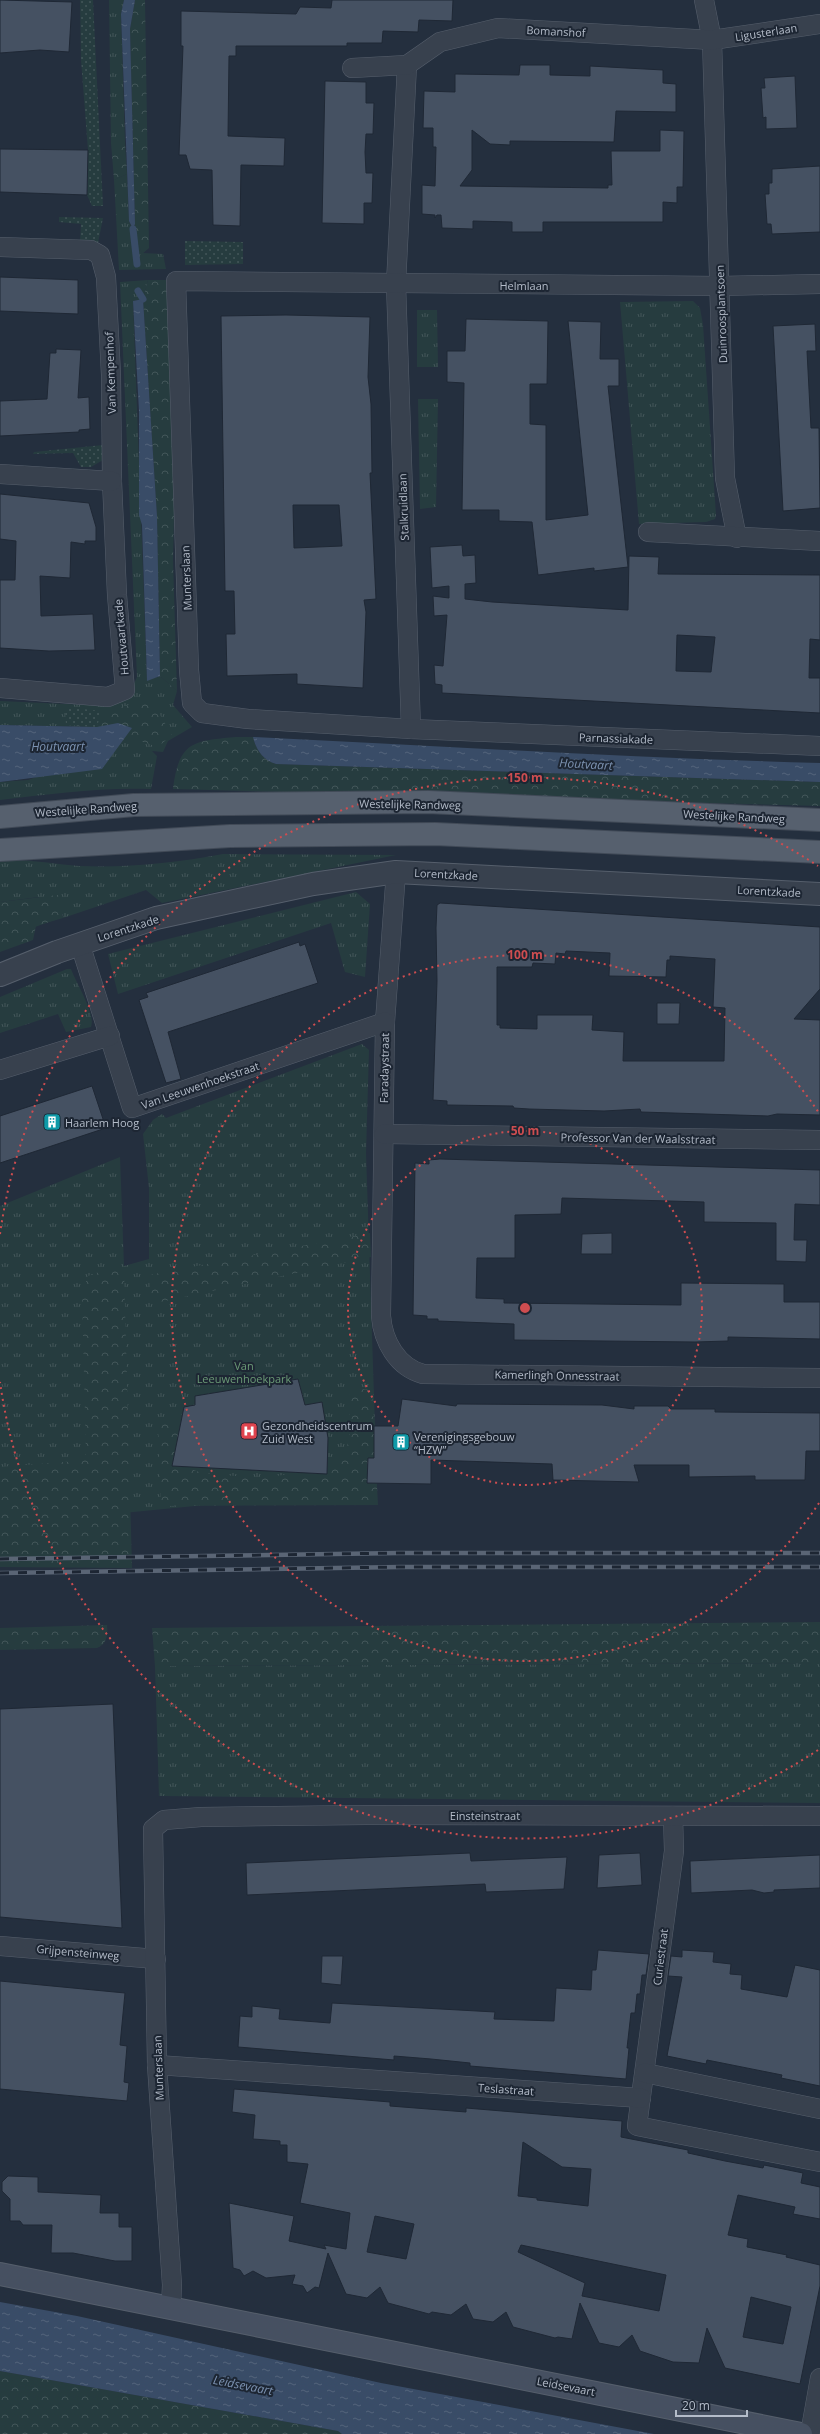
<svg xmlns="http://www.w3.org/2000/svg" width="820" height="2434" font-family="'Open Sans',sans-serif">
<style>
.grass{fill:url(#grass-tufts)}
.forest{fill:url(#forest-crowns)}
.garden{fill:url(#garden-dots)}
.water{fill:url(#water-ripples)}
.lines{fill:none;stroke-linecap:round;stroke-linejoin:round}
.stream{stroke:#394c67;stroke-width:7}
.building{fill:#455162;stroke:#1f2835;fill-rule:evenodd}
.minor-casing{stroke:#565f6c;stroke-width:20}
.tertiary-casing{stroke:#565f6c;stroke-width:24}
.secondary-casing{stroke:#565f6c;stroke-width:24}
.primary-casing{stroke:#414a57;stroke-width:24}
.minor{stroke:#38414e;stroke-width:19}
.tertiary{stroke:#38414e;stroke-width:22}
.secondary{stroke:#465061;stroke-width:22}
.primary{stroke:#56606e;stroke-width:22}
.rail-casing{stroke:#5a6575;stroke-width:4.5}
.rail{stroke:#1d2633;stroke-width:3;stroke-dasharray:9;stroke-linecap:butt}
.ring{fill:none;stroke:#ce4d50;stroke-width:2;stroke-dasharray:2 4}
.labels{text-anchor:middle;dominant-baseline:central;stroke-width:4;stroke-linejoin:round;paint-order:stroke}
.street-label{font-size:11px;fill:#b4bcc9;stroke:#1d2633}
.poi-label{font-size:11px;fill:#b4bcc9;stroke:#1d2633;text-anchor:start}
.park-label{font-size:11px;fill:#6b9a76;stroke:#1d2633}
.water-label{font-size:12px;font-style:italic;fill:#7c92b1;stroke:#1d2633}
.centre{fill:#ce4d50;stroke:#1d2633;stroke-width:2}
.ring-label{font-size:12px;text-anchor:middle;font-weight:bold;fill:#ce4d50;stroke:#1d2633;stroke-width:4;stroke-linejoin:round;paint-order:stroke}
</style>
<defs>
<pattern id="grass-tufts" width="24" height="20" patternUnits="userSpaceOnUse"><rect width="24" height="20" fill="#263c3f"/><path d="M3 7l-1-3M5 7V3M7 7l1-3M15 17l-1-3M17 17v-4M19 17l1-3" fill="none" stroke="#435659"/></pattern>
<pattern id="forest-crowns" width="20" height="18" patternUnits="userSpaceOnUse"><rect width="20" height="18" fill="#263c3f"/><path d="M2 6a3 3 0 1 1 6 0M12 15a3 3 0 1 1 6 0" fill="none" stroke="#435659"/></pattern>
<pattern id="garden-dots" width="8" height="8" patternUnits="userSpaceOnUse"><rect width="8" height="8" fill="#263c3f"/><path d="M2 2h.1M6 6h.1" fill="none" stroke="#435659" stroke-width="1.8" stroke-linecap="round"/></pattern>
<pattern id="water-ripples" width="26" height="14" patternUnits="userSpaceOnUse"><rect width="26" height="14" fill="#394c67"/><path d="M2 4q2-2 4 0t4 0M15 11q2-2 4 0t4 0" fill="none" stroke="#53647b"/></pattern>
</defs>
<rect width="100%" height="100%" fill="#242f3e"/>
<g class="grass">
<path d="M 109,0 L 124,0 L 121,14 L 125,143 L 111,143 Z"/>
<path d="M 127,174 L 129,221 L 142,253 L 163,254 L 166,269 L 119,270 L 114,180 Z"/>
<path d="M 148,280 L 143,299 L 133,301 L 147,680 L 160,676 L 177,691 L 173,705 L 192,727 L 168,741 L 163,752 L 152,751 L 157,756 L 151,789 C 101,787 50,794 0,800 L 0,782 L 28,780 L 117,747 L 132,728 L 118,723 L 97,727 L 0,725 L 0,701 L 111,706 L 132,688 L 137,677 L 120,282 Z"/>
<path d="M 693,301 L 700,308 L 703,325 L 716,515 L 715,519 L 706,522 L 639,524 L 620,302 Z"/>
<path d="M 417,310 L 437,310 L 438,367 L 417,367 Z"/>
<path d="M 418,399 L 438,399 L 436,507 L 420,509 Z"/>
<path d="M 223,854 L 396,855 L 162,903 L 146,890 L 63,918 L 62,913 L 62,917 L 35,927 L 39,897 L 0,902 L 0,861 C 26,858 53,864 79,866 C 128,868 175,863 223,854 Z"/>
<path d="M 356,892 L 370,904 L 365,977 L 345,972 L 331,923 L 118,994 L 108,954 Z"/>
<path d="M 67,969 L 71,969 C 76,983 96,1014 91,1027 L 66,1032 L 58,1014 L 0,1033 L 0,997 Z"/>
<path d="M 362,1044 L 369,1050 L 366,1153 L 377,1488 L 0,1525 L 0,1206 L 120,1157 L 124,1266 L 149,1259 L 149,1188 L 143,1134 L 153,1120 L 162,1114 L 166,1118 Z"/>
<path d="M 820,1663 L 820,1803 L 159,1796 L 155,1666 Z"/>
</g>
<g class="forest">
<path d="M 135,0 L 145,0 L 149,248 L 142,254 L 133,229 L 135,224 L 130,29 Z"/>
<path d="M 111,143 L 125,143 L 127,174 L 114,180 Z"/>
<path d="M 148,280 L 168,280 L 177,379 L 173,560 L 177,691 L 160,676 L 157,516 L 143,299 Z"/>
<path d="M 151,700 L 172,735 L 158,747 L 97,727 L 101,711 Z"/>
<path d="M 236,737 L 253,737 C 256,750 263,760 276,764 L 820,782 L 820,806 L 173,789 C 179,741 193,741 236,737 Z"/>
<path d="M 58,895 L 63,918 L 36,926 L 33,940 L 0,952 L 0,902 Z"/>
<path d="M 370,1233 L 371,1257 L 151,1304 L 149,1275 Z"/>
<path d="M 110,1268 L 124,1270 L 132,1568 L 0,1567 L 0,1467 L 77,1461 L 84,1460 L 86,1456 L 82,1293 L 88,1276 Z"/>
<path d="M 349,1388 L 372,1390 L 378,1505 L 161,1506 L 158,1425 L 177,1421 L 180,1464 L 201,1473 L 259,1478 L 322,1470 L 345,1453 L 350,1436 Z"/>
<path d="M 820,1622 L 820,1663 L 155,1666 L 152,1628 Z"/>
<path d="M 107,1625 C 108,1635 107,1644 97,1648 L 0,1650 L 0,1628 Z"/>
<path d="M 0,2371 L 338,2431 L 342,2434 L 0,2434 Z"/>
</g>
<g class="garden">
<path d="M 80,0 L 93,0 L 103,206 L 92,206 L 87,195 L 88,150 L 81,60 Z"/>
<path d="M 59,217 L 103,218 L 98,243 L 80,242 L 81,224 L 59,222 Z"/>
<path d="M 185,241 L 243,242 L 243,264 L 185,265 Z"/>
<path d="M 103,445 L 103,460 L 91,467 L 81,467 L 73,453 L 33,454 L 34,452 Z"/>
<path d="M 65,707 L 101,711 L 97,727 L 66,725 Z"/>
</g>
<g class="water">
<path d="M 124,0 L 135,0 L 130,29 L 135,224 L 133,229 L 129,221 L 121,14 Z"/>
<path d="M 143,299 L 157,516 L 160,676 L 147,681 L 142,525 L 139,515 L 139,411 L 133,301 Z"/>
<path d="M 118,723 L 132,728 L 102,769 L 0,782 L 0,725 L 97,727 Z"/>
<path d="M 253,737 C 442,746 631,758 820,763 L 820,782 L 276,764 C 263,760 256,750 253,737 Z"/>
<path d="M 0,2302 L 77,2316 L 381,2383 L 654,2434 L 342,2434 L 338,2431 L 0,2371 Z"/>
</g>
<g class="lines">
<g class="stream">
<path d="M 133,229 L 137,264"/>
<path d="M 138,291 L 143,299"/>
</g>
</g>
<g class="building">
<path d="M 0,0 L 72,2 L 69,52 L 40,50 L 0,53 Z"/>
<path d="M 332,0 L 453,0 L 452,21 L 419,20 L 418,32 L 383,31 L 382,43 L 347,43 L 347,46 L 236,46 L 236,56 L 229,56 L 228,136 L 285,138 L 284,166 L 241,165 L 240,226 L 213,225 L 212,170 L 190,169 L 186,155 L 179,155 L 183,46 L 181,46 L 181,11 L 296,14 L 300,7 L 331,8 Z"/>
<path d="M 520,65 L 550,65 L 550,75 L 590,76 L 590,66 L 663,70 L 663,83 L 676,84 L 676,112 L 616,111 L 614,142 L 510,141 L 510,145 L 490,144 L 472,130 L 472,170 L 460,186 L 608,188 L 608,185 L 612,185 L 611,151 L 660,151 L 660,130 L 684,131 L 683,187 L 677,187 L 677,203 L 663,202 L 663,222 L 543,222 L 543,232 L 512,232 L 512,222 L 473,221 L 473,229 L 442,228 L 441,215 L 437,215 L 435,218 L 435,215 L 422,214 L 422,185 L 435,186 L 436,147 L 433,147 L 433,128 L 423,128 L 424,91 L 455,92 L 455,74 L 519,75 Z"/>
<path d="M 795,76 L 797,128 L 766,129 L 766,117 L 763,118 L 761,88 L 765,88 L 764,78 Z"/>
<path d="M 325,81 L 366,82 L 366,103 L 374,103 L 373,134 L 366,134 L 365,152 L 366,173 L 373,173 L 372,203 L 364,203 L 364,224 L 322,223 Z"/>
<path d="M 0,149 L 88,150 L 87,195 L 0,192 Z"/>
<path d="M 820,166 L 820,232 L 772,234 L 771,224 L 767,224 L 765,194 L 769,194 L 769,183 L 772,183 L 772,169 Z"/>
<path d="M 0,277 L 78,280 L 78,314 L 0,311 Z"/>
<path d="M 286,315 L 370,317 L 368,377 L 371,404 L 372,473 L 370,473 L 376,599 L 364,600 L 366,612 L 363,688 L 297,684 L 297,674 L 227,676 L 226,634 L 235,634 L 234,591 L 225,591 L 221,316 ZM 293,505 L 339,505 L 342,546 L 294,548 Z"/>
<path d="M 466,319 L 548,321 L 547,384 L 530,384 L 530,424 L 546,425 L 546,520 L 588,515 L 568,321 L 601,322 L 600,359 L 619,359 L 619,386 L 608,386 L 628,567 L 594,571 L 594,568 L 538,575 L 532,522 L 499,521 L 499,510 L 462,510 L 464,383 L 447,382 L 447,351 L 465,351 Z"/>
<path d="M 815,324 L 816,351 L 807,351 L 811,428 L 819,428 L 820,508 L 783,511 L 773,326 Z"/>
<path d="M 56,349 L 81,350 L 78,398 L 89,397 L 90,429 L 79,430 L 79,432 L 0,436 L 0,401 L 47,399 L 50,353 L 56,353 Z"/>
<path d="M 0,494 L 89,503 L 96,527 L 96,541 L 85,541 L 85,544 L 71,542 L 70,578 L 40,576 L 41,616 L 93,614 L 95,650 L 49,651 L 0,648 L 0,580 L 15,580 L 16,541 L 0,539 Z"/>
<path d="M 462,545 L 463,556 L 475,555 L 476,583 L 465,584 L 465,599 L 492,602 L 628,610 L 629,556 L 659,557 L 658,574 L 820,575 L 820,640 L 810,639 L 809,678 L 820,678 L 820,713 L 442,693 L 442,685 L 435,684 L 434,665 L 443,666 L 447,615 L 434,616 L 433,596 L 449,598 L 449,586 L 432,588 L 430,547 ZM 677,635 L 715,637 L 711,672 L 676,671 Z"/>
<path d="M 440,903 L 820,927 L 820,989 L 794,1019 L 820,1020 L 820,1115 L 777,1114 L 768,1116 L 641,1112 L 640,1109 L 604,1111 L 529,1109 L 514,1108 L 513,1106 L 447,1105 L 447,1101 L 433,1100 L 437,981 L 436,928 L 437,905 ZM 566,951 L 610,953 L 609,976 L 666,977 L 667,960 L 670,960 L 670,956 L 715,959 L 713,1007 L 725,1008 L 724,1061 L 623,1061 L 624,1032 L 592,1030 L 593,1015 L 537,1015 L 537,1029 L 500,1028 L 500,1025 L 497,1025 L 497,967 L 532,967 L 533,963 L 555,964 L 556,953 L 565,954 Z"/>
<path d="M 299,942 L 300,946 L 305,944 L 318,983 L 168,1032 L 181,1079 L 166,1083 L 139,1000 L 148,997 L 146,993 Z"/>
<path d="M 657,1003 L 680,1003 L 679,1024 L 657,1024 Z"/>
<path d="M 92,1086 L 106,1128 L 0,1163 L 0,1116 Z"/>
<path d="M 440,1159 L 820,1170 L 820,1205 L 795,1204 L 794,1240 L 807,1240 L 806,1262 L 776,1261 L 776,1223 L 704,1222 L 704,1202 L 562,1198 L 561,1214 L 515,1215 L 515,1258 L 477,1258 L 476,1298 L 504,1299 L 504,1303 L 681,1305 L 681,1283 L 784,1284 L 784,1302 L 820,1302 L 820,1339 L 728,1337 L 728,1341 L 695,1342 L 514,1340 L 514,1324 L 438,1321 L 438,1319 L 427,1319 L 427,1316 L 413,1315 L 415,1163 L 429,1164 L 429,1160 Z"/>
<path d="M 612,1233 L 612,1254 L 581,1254 L 582,1234 Z"/>
<path d="M 298,1379 L 305,1405 L 322,1402 L 328,1438 L 327,1474 L 172,1466 L 184,1407 L 195,1405 L 195,1396 Z"/>
<path d="M 402,1399 L 456,1406 L 457,1404 L 602,1405 L 634,1409 L 634,1406 L 668,1406 L 671,1409 L 715,1409 L 715,1412 L 820,1413 L 820,1451 L 806,1451 L 805,1480 L 755,1480 L 755,1476 L 689,1477 L 689,1465 L 634,1465 L 639,1482 L 553,1480 L 552,1464 L 431,1460 L 431,1484 L 367,1483 L 368,1458 L 374,1458 L 374,1426 L 398,1426 Z"/>
<path d="M 113,1704 L 122,1928 L 0,1917 L 0,1709 Z"/>
<path d="M 470,1853 L 471,1861 L 567,1857 L 564,1889 L 486,1892 L 485,1884 L 247,1895 L 246,1863 Z"/>
<path d="M 640,1853 L 642,1885 L 597,1888 L 599,1855 Z"/>
<path d="M 820,1855 L 820,1888 L 774,1890 L 774,1892 L 764,1893 L 752,1890 L 691,1893 L 690,1861 Z"/>
<path d="M 598,1950 L 649,1954 L 646,1975 L 642,1975 L 640,1994 L 637,1994 L 635,2013 L 631,2013 L 627,2048 L 629,2048 L 626,2079 L 470,2066 L 470,2063 L 431,2059 L 394,2056 L 394,2060 L 238,2047 L 240,2016 L 252,2017 L 252,2006 L 280,2009 L 279,2019 L 330,2023 L 332,2003 L 495,2012 L 494,2019 L 554,2021 L 556,1988 L 591,1990 L 592,1970 L 596,1970 Z"/>
<path d="M 682,1950 L 714,1952 L 713,1962 L 731,1964 L 730,1974 L 742,1975 L 741,1989 L 787,1997 L 795,1965 L 820,1970 L 820,2086 L 781,2078 L 782,2075 L 707,2060 L 706,2064 L 667,2056 L 682,1977 L 668,1976 L 671,1956 L 682,1957 Z"/>
<path d="M 322,1956 L 343,1956 L 341,1985 L 321,1983 Z"/>
<path d="M 0,1981 L 125,1993 L 120,2045 L 127,2046 L 124,2082 L 129,2083 L 127,2101 L 0,2089 Z"/>
<path d="M 234,2089 L 390,2102 L 390,2106 L 466,2112 L 466,2108 L 622,2121 L 621,2137 L 688,2150 L 688,2153 L 725,2161 L 763,2168 L 764,2165 L 803,2173 L 801,2183 L 820,2187 L 820,2219 L 793,2214 L 795,2207 L 738,2195 L 728,2235 L 748,2239 L 747,2247 L 787,2255 L 786,2257 L 820,2265 L 820,2286 L 800,2384 L 725,2368 L 707,2328 L 699,2363 L 673,2362 L 640,2351 L 632,2335 L 619,2347 L 599,2343 L 580,2303 L 572,2339 L 558,2337 L 555,2338 L 513,2327 L 506,2312 L 493,2322 L 473,2319 L 466,2304 L 451,2315 L 432,2312 L 429,2314 L 388,2303 L 380,2287 L 367,2298 L 346,2294 L 328,2253 L 319,2288 L 315,2287 L 307,2293 L 303,2286 L 292,2284 L 295,2275 L 266,2278 L 253,2271 L 244,2276 L 240,2270 L 233,2268 L 229,2203 L 294,2216 L 289,2241 L 326,2249 L 324,2245 L 346,2249 L 350,2213 L 300,2203 L 308,2164 L 287,2162 L 287,2145 L 280,2145 L 280,2141 L 253,2139 L 255,2115 L 232,2112 ZM 523,2142 L 562,2167 L 591,2169 L 588,2206 L 537,2200 L 537,2198 L 518,2196 ZM 375,2216 L 414,2224 L 406,2259 L 367,2252 ZM 521,2245 L 666,2275 L 659,2311 L 582,2296 L 585,2283 L 518,2252 ZM 751,2297 L 791,2307 L 783,2344 L 743,2337 Z"/>
<path d="M 8,2176 L 38,2177 L 38,2192 L 101,2195 L 100,2213 L 119,2213 L 119,2227 L 132,2227 L 132,2261 L 115,2261 L 73,2253 L 51,2253 L 52,2225 L 23,2225 L 20,2221 L 10,2221 L 10,2199 L 2,2191 L 2,2182 Z"/>
</g>
<g class="lines">
<defs>
<g id="minor">
<path d="M 704,0 L 712,40 L 725,478 L 737,538"/>
<path d="M 407,65 L 396,284 L 411,729"/>
<path d="M 352,68 L 407,65 L 440,42 L 498,28 L 712,40 L 820,24"/>
<path d="M 0,247 L 91,250 L 100,255 L 106,277 L 111,375 L 112,481 L 117,595 L 125,690 L 108,697 L 0,688"/>
<path d="M 820,284 L 720,286 L 176,281 L 189,670 L 192,703 L 202,713 L 248,719 L 411,729 L 820,746"/>
<path d="M 0,474 L 112,481"/>
<path d="M 648,532 L 820,541"/>
<path d="M 396,872 L 385,1022 L 381,1316 C 383,1341 397,1367 423,1374 L 820,1378"/>
<path d="M 80,944 L 132,1108 L 385,1022"/>
<path d="M 0,1070 L 110,1036"/>
<path d="M 384,1134 L 820,1140"/>
<path d="M 673,1816 L 674,1851 L 637,2126 L 820,2162"/>
<path d="M 0,1946 L 156,1959"/>
<path d="M 157,2065 L 641,2098"/>
<path d="M 645,2073 L 820,2109"/>
<path d="M 171,2307 L 172,2285 L 157,2065 L 153,1829 L 164,1820 L 201,1817 L 366,1815 L 820,1816"/>
<path d="M 810,2434 L 820,2378"/>
</g>
<path id="tertiary" d="M 0,975 L 57,952 L 156,918 L 313,884 L 396,872 L 820,894"/>
<path id="secondary" d="M 0,2274 L 801,2434"/>
<g id="primary">
<path d="M 0,817 L 134,805 L 428,802 L 820,820"/>
<path d="M 0,850 L 230,836 L 435,834 L 820,852"/>
</g>
</defs>
<use href="#minor" class="minor-casing"/>
<use href="#tertiary" class="tertiary-casing"/>
<use href="#secondary" class="secondary-casing"/>
<use href="#primary" class="primary-casing"/>
<use href="#minor" class="minor"/>
<use href="#tertiary" class="tertiary"/>
<use href="#secondary" class="secondary"/>
<use href="#primary" class="primary"/>
<defs>
<g id="rail">
<path d="M 0,1559 L 399,1553 L 820,1553"/>
<path d="M 0,1573 L 401,1567 L 820,1567"/>
</g>
</defs>
<use href="#rail" class="rail-casing"/>
<use href="#rail" class="rail"/>
</g>
<g class="ring">
<circle cx="525" cy="1308" r="177"/>
<path d="M819 1503A353 353 0 1 1 819 1113"/>
<path d="M818 1750A530 530 0 0 1 0 1382M0 1234A530 530 0 0 1 818 866"/>
</g>
<defs>
<symbol id="building-square" viewBox="-11 -11 22 22"><rect x="-9" y="-9" width="18" height="18" rx="4" fill="#0f9aa8" stroke="#1d2633"/><path d="M-4-6H4V6H1V3H-1V6H-4ZM-2.5-4.3h1.7v1.8h-1.7ZM.8-4.3h1.7v1.8H.8ZM-2.5-1h1.7V.8h-1.7ZM.8-1h1.7V.8H.8Z" fill="#fff"/></symbol>
<symbol id="hospital-square" viewBox="-11 -11 22 22"><rect x="-9" y="-9" width="18" height="18" rx="4" fill="#e0444e" stroke="#1d2633"/><path d="M-5-5h3v3.5h4V-5h3V5h-3V1.5h-4V5h-3Z" fill="#fff"/></symbol>
</defs>
<g fill-rule="evenodd">
<use href="#building-square" x="42" y="1112" width="20" height="20"/>
<use href="#hospital-square" x="239" y="1421" width="20" height="20"/>
<use href="#building-square" x="391" y="1432" width="20" height="20"/>
</g>
<g class="labels">
<g class="street-label">
<text transform="translate(556 31) rotate(3)">Bomanshof</text>
<text transform="translate(766 32) rotate(-9)">Ligusterlaan</text>
<text x="524" y="285">Helmlaan</text>
<text transform="translate(721 314) rotate(-92)">Duinroosplantsoen</text>
<text transform="translate(110 373) rotate(-92)">Van Kempenhof</text>
<text transform="translate(403 507) rotate(-92)">Stalkruidlaan</text>
<text transform="translate(186 578) rotate(-92)">Munterslaan</text>
<text transform="translate(121 637) rotate(-95)">Houtvaartkade</text>
<text transform="translate(616 738) rotate(2)">Parnassiakade</text>
<text transform="translate(410 804) rotate(1)">Westelijke Randweg</text>
<text transform="translate(86 809) rotate(-4)">Westelijke Randweg</text>
<text transform="translate(734 816) rotate(3)">Westelijke Randweg</text>
<text transform="translate(446 874) rotate(3)">Lorentzkade</text>
<text transform="translate(769 891) rotate(3)">Lorentzkade</text>
<text transform="translate(128 928) rotate(-18)">Lorentzkade</text>
<text transform="translate(384 1068) rotate(-89)">Faradaystraat</text>
<text transform="translate(200 1085) rotate(-19)">Van Leeuwenhoekstraat</text>
<text transform="translate(638 1138) rotate(1)">Professor Van der Waalsstraat</text>
<text transform="translate(557 1375) rotate(1)">Kamerlingh Onnesstraat</text>
<text x="485" y="1815">Einsteinstraat</text>
<text transform="translate(78 1952) rotate(5)">Grijpensteinweg</text>
<text transform="translate(660 1957) rotate(-83)">Curiestraat</text>
<text transform="translate(158 2068) rotate(-92)">Munterslaan</text>
<text transform="translate(506 2089) rotate(4)">Teslastraat</text>
<text transform="translate(566 2386) rotate(11)">Leidsevaart</text>
</g>
<g class="poi-label">
<text x="65" y="1122">Haarlem Hoog</text>
<text x="262" y="1425">Gezondheidscentrum<tspan x="262" dy="13">Zuid West</tspan></text>
<text x="414" y="1436">Verenigingsgebouw<tspan x="414" dy="13">“HZW”</tspan></text>
</g>
<g class="park-label">
<text x="244" y="1365">Van<tspan x="244" dy="13">Leeuwenhoekpark</tspan></text>
</g>
<g class="water-label">
<text x="58" y="746">Houtvaart</text>
<text transform="translate(586 764) rotate(3)">Houtvaart</text>
<text transform="translate(243 2385) rotate(11)">Leidsevaart</text>
</g>
</g>
<circle cx="525" cy="1308" r="6" class="centre"/>
<g class="ring-label">
<text x="525" y="782">150 m</text>
<text x="525" y="959">100 m</text>
<text x="525" y="1135">50 m</text>
</g>
<path d="M676 2410v6h71v-6" fill="none" stroke="#b4bcc9" stroke-width="2"/>
<text x="682" y="2410" font-size="12" fill="#b4bcc9" stroke="#1d2633" stroke-width="3" paint-order="stroke">20 m</text>
</svg>
